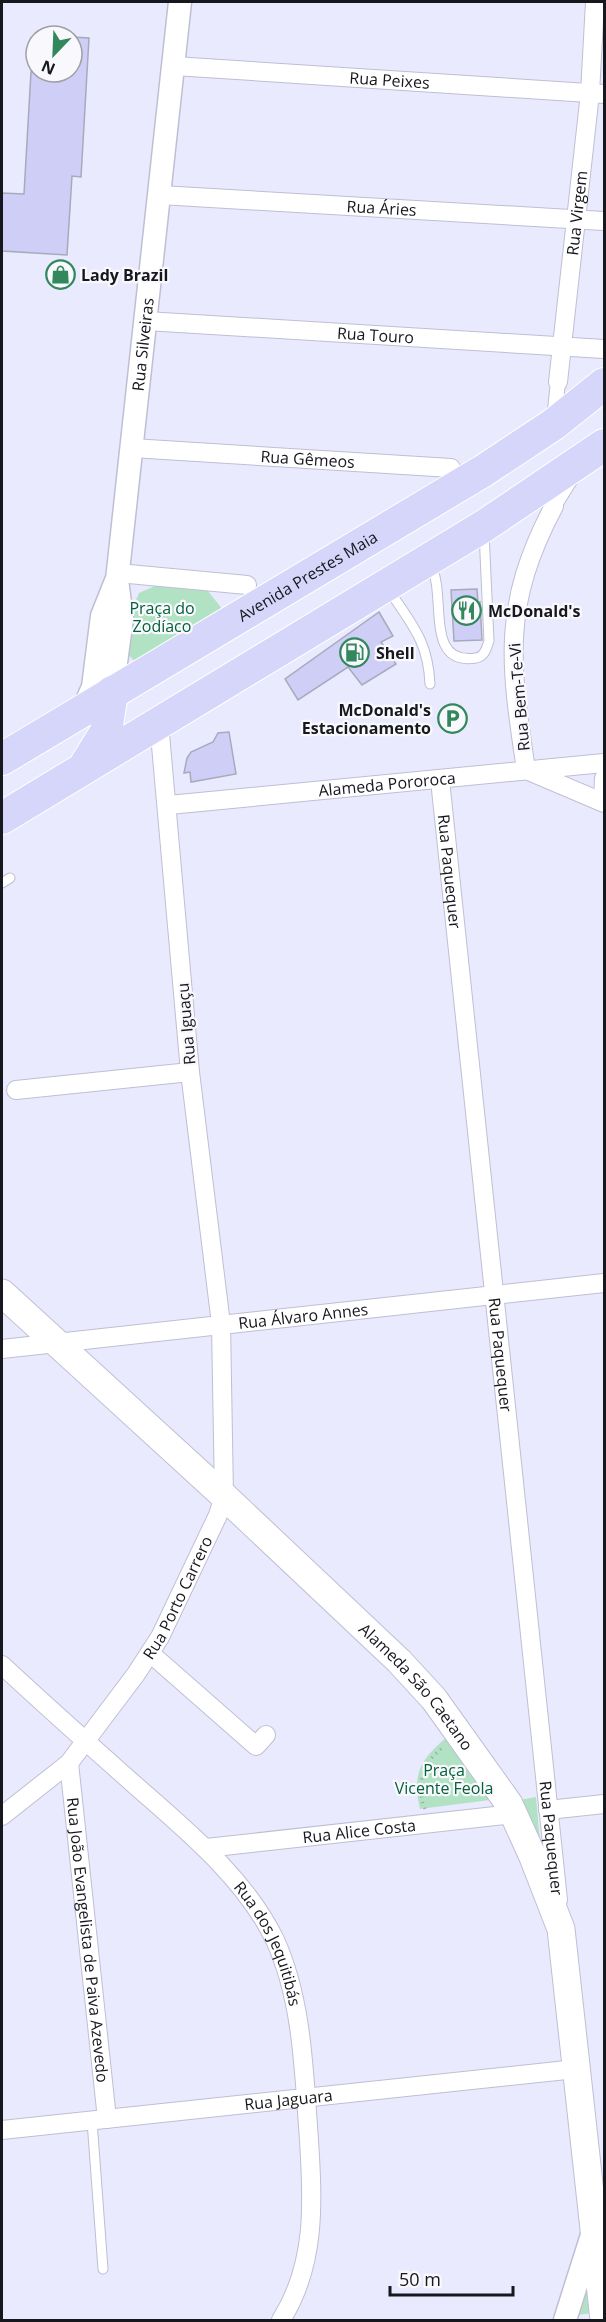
<svg xmlns="http://www.w3.org/2000/svg" width="606" height="2322" font-family="'Open Sans',sans-serif">
<style>
.green{fill:#b2e2c4}
.building{fill:#cfcef7;stroke:#a9a9bc;stroke-width:1.5}
.lines{fill:none;stroke-linecap:round;stroke-linejoin:round}
.service-casing{stroke:#bfbfd3;stroke-width:11}
.pedestrian-casing{stroke:#bfbfd3;stroke-width:16}
.minor-casing{stroke:#bfbfd3;stroke-width:20}
.tertiary-casing{stroke:#bfbfd3;stroke-width:25}
.secondary-casing{stroke:#bfbfd3;stroke-width:29}
.trunk-casing{stroke:#fff;stroke-width:34}
.path{stroke:#a9a9b9;stroke-width:3;stroke-dasharray:1.5 4.5;stroke-linecap:butt}
.service{stroke:#fff;stroke-width:9}
.pedestrian{stroke:#fff;stroke-width:14}
.minor{stroke:#fff;stroke-width:18}
.tertiary{stroke:#fff;stroke-width:22}
.secondary{stroke:#fff;stroke-width:27}
.trunk{stroke:#d6d6fa;stroke-width:32}
.labels{text-anchor:middle;dominant-baseline:central;stroke-width:4.5;stroke-linejoin:round;paint-order:stroke}
.street-label{font-size:16px;fill:#17171e;stroke:#f9f9fd}
.poi-label{font-size:16px;font-weight:bold;fill:#17171e;stroke:#f9f9fd;text-anchor:start}
.park-label{font-size:16px;fill:#05613a;stroke:#f9f9fd}
</style>
<rect width="100%" height="100%" fill="#eaeafe"/>
<g class="green">
<path d="M 157,585 L 207,590 L 227,615 L 134,661 L 127,653 L 131,612 L 139,593 Z"/>
<path d="M 447,1737 L 490,1800 L 420,1809 C 412,1773 420,1760 447,1737 Z"/>
<path d="M 536,1797 L 540,1842 L 520,1800 Z"/>
<path d="M 589,2280 L 593,2313 L 577,2315 Z"/>
</g>
<g class="building">
<path d="M 72,37 L 89,38 L 81,177 L 72,176 L 67,255 L 2,251 L 2,193 L 24,194 L 31,72 L 72,72 Z"/>
<path d="M 477,589 L 478,603 L 480,602 L 482,640 L 454,641 L 451,590 Z"/>
<path d="M 379,612 L 393,636 L 381,642 L 396,664 L 362,685 L 348,667 L 298,700 L 285,679 Z"/>
<path d="M 229,732 L 236,774 L 191,782 L 190,772 L 184,773 L 187,758 L 191,752 L 213,742 L 218,733 Z"/>
</g>
<g class="lines">
<defs>
<g id="service">
<path d="M 431,565 C 447,597 424,666 476,658 C 485,656 486,649 489,641 L 484,532"/>
<path d="M 389,590 C 412,625 428,641 430,684"/>
<path d="M 2,883 L 10,878"/>
<path d="M 92,2121 L 103,2269"/>
</g>
<g id="pedestrian">
<path d="M 554,419 L 558,382"/>
<path d="M 554,506 L 572,477"/>
</g>
<g id="minor">
<path id="s1" d="M 174,66 L 604,94"/>
<path id="s2" d="M 160,195 L 604,221"/>
<path id="s3" d="M 146,321 L 604,349"/>
<path id="s4" d="M 558,382 L 590,93 L 595,2"/>
<path id="s5" d="M 132,448 L 451,468"/>
<path d="M 118,573 L 247,585"/>
<path d="M 526,770 C 510,663 501,606 554,506"/>
<path d="M 531,772 L 604,803"/>
<path id="s6" d="M 440,780 L 558,1900"/>
<path d="M 603,802 L 604,778"/>
<path id="s7" d="M 169,805 L 604,763"/>
<path d="M 16,1090 L 190,1072"/>
<path id="s8" d="M 2,1349 L 604,1283"/>
<path d="M 150,1653 L 256,1746 L 266,1735"/>
<path id="s9" d="M 2,1665 C 46,1706 91,1746 136,1786 C 187,1831 245,1878 275,1940 C 303,2001 304,2075 309,2140 C 313,2203 316,2265 281,2320"/>
<path id="s10" d="M 69,1763 L 107,2119"/>
<path d="M 548,1810 L 604,1804"/>
<path id="s11" d="M 2,1816 L 69,1763 L 136,1674 L 160,1637 L 218,1515 L 224,1496 L 221,1324 L 190,1072 L 159,723"/>
<path id="s12" d="M 206,1848 L 513,1814"/>
<path id="s13" d="M 2,2130 L 576,2069"/>
</g>
<g id="tertiary">
<path id="s14" d="M 112,692 L 122,618 L 117,580 L 180,2"/>
<path d="M 83,710 L 93,687 L 102,616 L 116,581"/>
<path d="M 565,2320 L 592,2235"/>
</g>
<g id="secondary">
<path id="s15" d="M 2,1293 L 224,1496 L 399,1661 L 434,1699 L 509,1804 L 533,1857 L 561,1929 L 604,2320"/>
</g>
<g id="trunk">
<path id="s16" d="M 2,759 L 483,471 L 554,424 L 604,384"/>
<path d="M 86,764 L 106,732 L 112,692"/>
<path d="M 2,818 L 484,526 L 604,445"/>
</g>
</defs>
<use href="#service" class="service-casing"/>
<use href="#pedestrian" class="pedestrian-casing"/>
<use href="#minor" class="minor-casing"/>
<use href="#tertiary" class="tertiary-casing"/>
<use href="#secondary" class="secondary-casing"/>
<use href="#trunk" class="trunk-casing"/>
<path class="path" d="M 425,1809 C 415,1786 423,1763 442,1748"/>
<use href="#service" class="service"/>
<use href="#pedestrian" class="pedestrian"/>
<use href="#minor" class="minor"/>
<use href="#tertiary" class="tertiary"/>
<use href="#secondary" class="secondary"/>
<use href="#trunk" class="trunk"/>
</g>
<defs>
<symbol id="shop-ring" viewBox="-11 -11 22 22"><circle r="9.5" fill="#f9f9fd" stroke="#32885c" stroke-width="1.5"/><path d="M-5-2.5h2.3a2.7 3.5 0 0 1 5.4 0H5L5.5 6h-11ZM-1.5-2.5h3a1.5 2.3 0 0 0-3 0Z" fill="#32885c"/></symbol>
<symbol id="restaurant-ring" viewBox="-11 -11 22 22"><circle r="9.5" fill="#f9f9fd" stroke="#32885c" stroke-width="1.5"/><path d="M-5-6h1v4h1v-4h1v4h1v-4h1v5L-1.5 .5V6h-2V.5L-5-1ZM5-6V6H3V1.5H1.5Q1.5-4 5-6Z" fill="#32885c"/></symbol>
<symbol id="fuel-ring" viewBox="-11 -11 22 22"><circle r="9.5" fill="#f9f9fd" stroke="#32885c" stroke-width="1.5"/><path d="M-5.5-6h7V0h2V4h1.3V-2.5L3-4.5l.8-.8L6-3V5H2.5V1h-1V6h-7ZM-4.2-4.7v3.2H.2V-4.7Z" fill="#32885c"/></symbol>
<symbol id="parking-ring" viewBox="-11 -11 22 22"><circle r="9.5" fill="#f9f9fd" stroke="#32885c" stroke-width="1.5"/><path d="M-3.5-5.5H1a3.5 3.5 0 0 1 0 7H-1V5.5H-3.5ZM-1-3.4V-.6H.8a1.4 1.4 0 0 0 0-2.8Z" fill="#32885c"/></symbol>
</defs>
<g fill-rule="evenodd">
<use href="#shop-ring" x="44" y="258" width="33" height="33"/>
<use href="#restaurant-ring" x="450" y="594" width="33" height="33"/>
<use href="#fuel-ring" x="338" y="636" width="33" height="33"/>
<use href="#parking-ring" x="436" y="702" width="33" height="33"/>
</g>
<g class="labels">
<g class="street-label">
<text stroke="none"><textPath href="#s1" startOffset="216">Rua Peixes</textPath></text>
<text stroke="none"><textPath href="#s2" startOffset="222">Rua Áries</textPath></text>
<text stroke="none"><textPath href="#s4" startOffset="170">Rua Virgem</textPath></text>
<text stroke="none"><textPath href="#s3" startOffset="230">Rua Touro</textPath></text>
<text stroke="none"><textPath href="#s14" startOffset="350">Rua Silveiras</textPath></text>
<text stroke="none"><textPath href="#s5" startOffset="176">Rua Gêmeos</textPath></text>
<text stroke="none"><textPath href="#s16" startOffset="356">Avenida Prestes Maia</textPath></text>
<text transform="translate(519 697) rotate(-95)">Rua Bem-Te-Vi</text>
<text stroke="none"><textPath href="#s7" startOffset="219">Alameda Pororoca</textPath></text>
<text stroke="none"><textPath href="#s6" startOffset="92">Rua Paquequer</textPath></text>
<text transform="translate(186 1024) rotate(-95)">Rua Iguaçu</text>
<text stroke="none"><textPath href="#s8" startOffset="303">Rua Álvaro Annes</textPath></text>
<text stroke="none"><textPath href="#s6" startOffset="578">Rua Paquequer</textPath></text>
<text stroke="none"><textPath href="#s11" startOffset="284">Rua Porto Carrero</textPath></text>
<text stroke="none"><textPath href="#s15" startOffset="572">Alameda São Caetano</textPath></text>
<text stroke="none"><textPath href="#s12" startOffset="154">Rua Alice Costa</textPath></text>
<text stroke="none"><textPath href="#s6" startOffset="1064">Rua Paquequer</textPath></text>
<text stroke="none"><textPath href="#s10" startOffset="178">Rua João Evangelista de Paiva Azevedo</textPath></text>
<text stroke="none"><textPath href="#s9" startOffset="390">Rua dos Jequitibás</textPath></text>
<text stroke="none"><textPath href="#s13" startOffset="288">Rua Jaguara</textPath></text>
</g>
<g class="poi-label">
<text x="81" y="275">Lady Brazil</text>
<text x="488" y="611">McDonald's</text>
<text x="376" y="653">Shell</text>
<text x="431" y="710" text-anchor="end">McDonald's<tspan x="431" dy="18">Estacionamento</tspan></text>
</g>
<g class="park-label">
<text x="162" y="608">Praça do<tspan x="162" dy="18">Zodíaco</tspan></text>
<text x="444" y="1770">Praça<tspan x="444" dy="18">Vicente Feola</tspan></text>
</g>
</g>
<rect width="606" height="2322" fill="none" stroke="#17171e" stroke-width="6"/>
<g transform="translate(54 54) rotate(203)"><circle r="28" fill="#f9f9fd" stroke="#9f9fa4" stroke-width="1.5"/>
<path d="M0-4.5L10 22L0 15L-10 22Z" fill="#32885c"/>
<text y="-9" font-size="16" font-weight="bold" text-anchor="middle" fill="#17171e">N</text>
</g>
<path d="M390 2286v9h123v-9" fill="none" stroke="#17171e" stroke-width="3"/>
<text x="399" y="2286" font-size="18" fill="#17171e" stroke="#f9f9fd" stroke-width="4.5" paint-order="stroke">50 m</text>
</svg>
